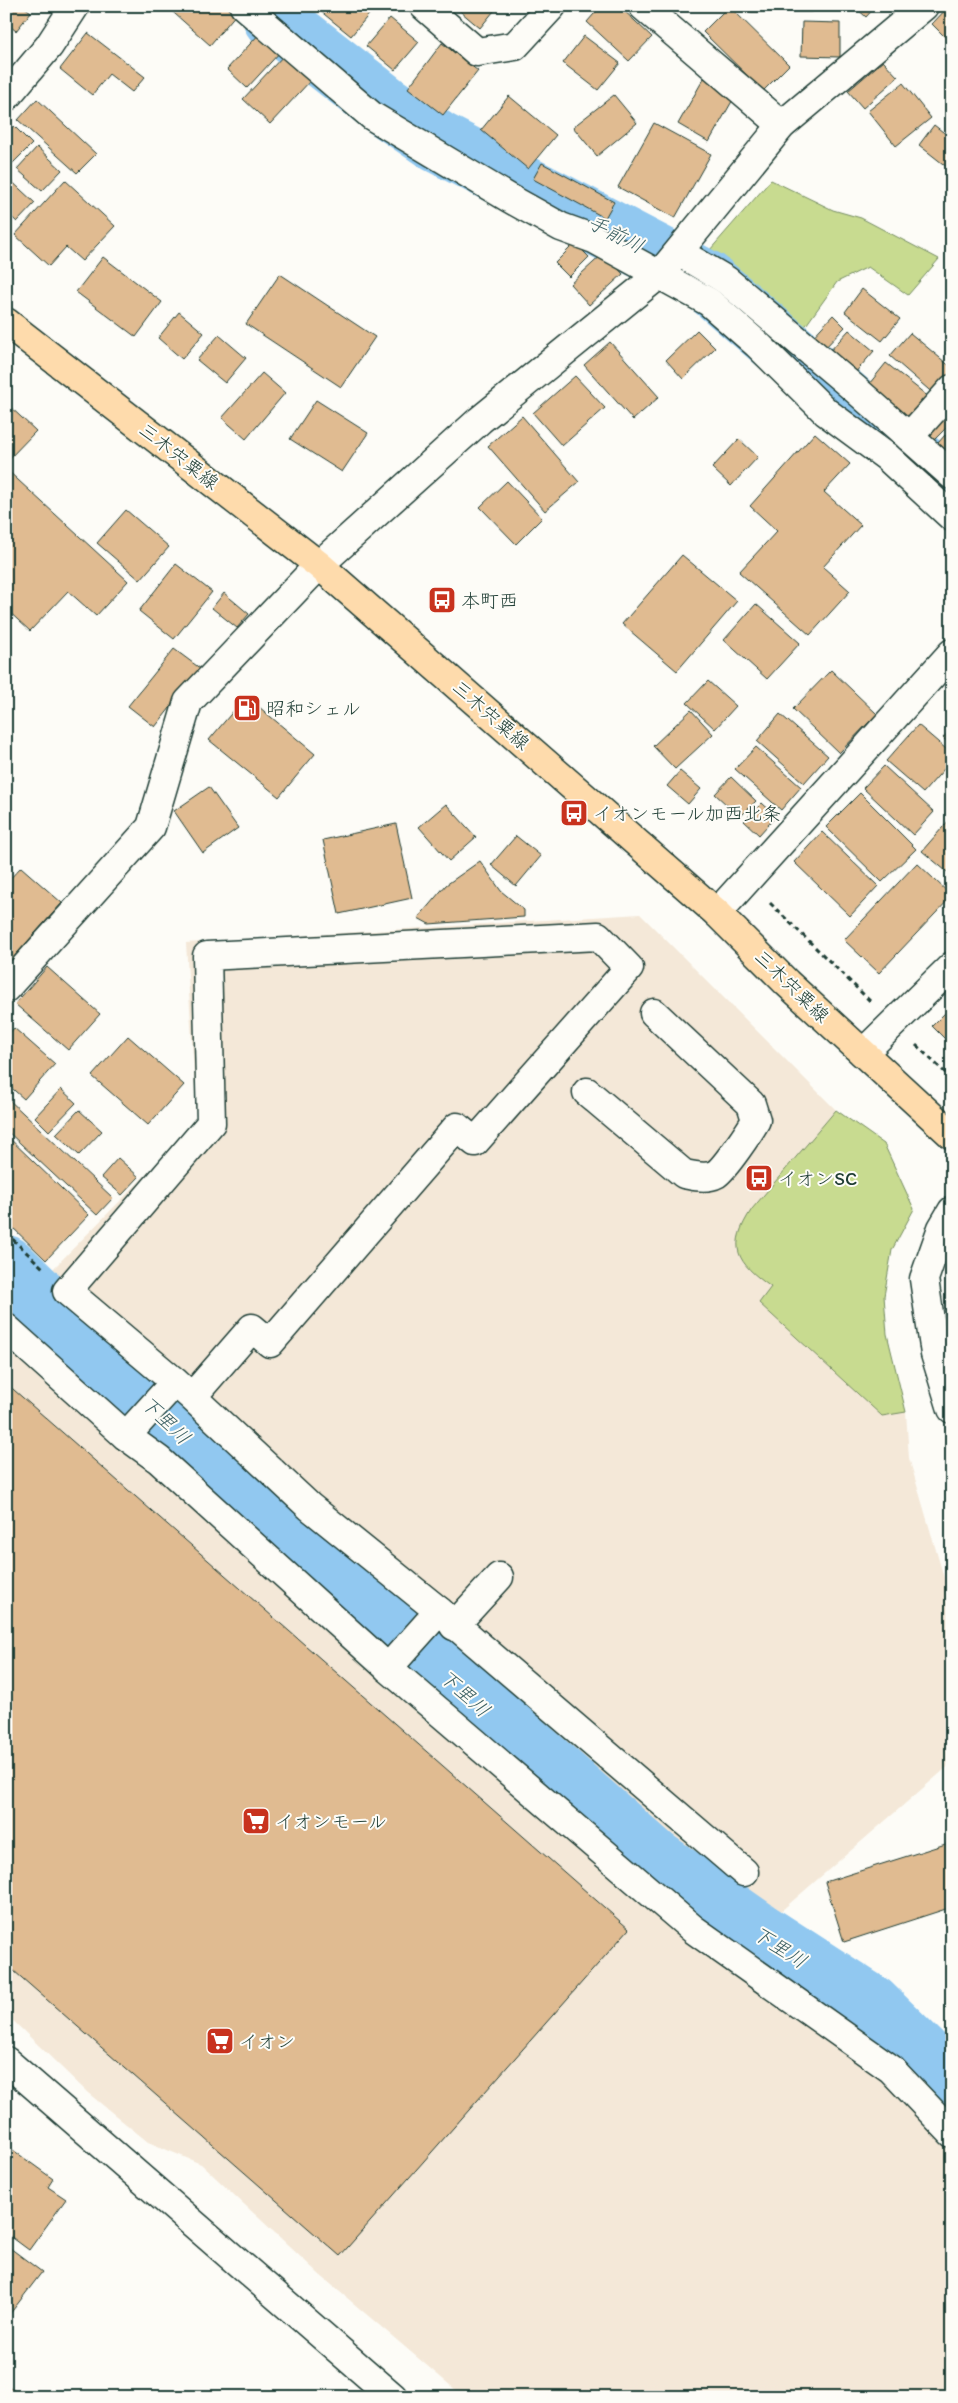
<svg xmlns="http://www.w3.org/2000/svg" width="958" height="2403" font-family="Itim,'Klee One',sans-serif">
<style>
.built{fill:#f4e8d8}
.green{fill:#c8db90;stroke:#748c62}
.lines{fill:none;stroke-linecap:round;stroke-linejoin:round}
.river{stroke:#91c8f0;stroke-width:62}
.building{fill:#e0bb91;stroke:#1f3d34}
.minor-casing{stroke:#1f3d34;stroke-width:31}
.major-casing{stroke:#1f3d34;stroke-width:31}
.path{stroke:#1f3d34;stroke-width:3;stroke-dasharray:5 4;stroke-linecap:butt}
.minor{stroke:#fdfcf7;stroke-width:28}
.major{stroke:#fedbac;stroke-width:28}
.labels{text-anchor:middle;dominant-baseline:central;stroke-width:4;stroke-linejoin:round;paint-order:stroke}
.street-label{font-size:19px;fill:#1f3d34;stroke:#fdfcf7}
.poi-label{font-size:19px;fill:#1f3d34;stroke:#fdfcf7;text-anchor:start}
.water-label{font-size:20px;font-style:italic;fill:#3c6063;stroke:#fdfcf7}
</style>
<rect width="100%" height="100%" fill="#fdfcf7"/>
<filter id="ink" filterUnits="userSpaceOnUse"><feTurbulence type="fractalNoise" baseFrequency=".02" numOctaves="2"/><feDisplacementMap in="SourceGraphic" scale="10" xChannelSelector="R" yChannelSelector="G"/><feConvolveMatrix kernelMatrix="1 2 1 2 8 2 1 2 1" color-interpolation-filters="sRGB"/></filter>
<g filter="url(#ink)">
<path class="built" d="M 640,914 L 836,1110 L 884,1144 L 914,1209 L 892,1250 L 884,1296 L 887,1334 L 906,1412 L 909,1458 L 952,1605 L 952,1763 L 781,1911 L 764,1901 L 735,1938 L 930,2082 L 952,2102 L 952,2397 L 464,2397 L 320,2275 L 201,2164 L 148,2142 L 88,2093 L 6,2014 L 6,1307 L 111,1414 L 142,1375 L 46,1276 L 197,1123 L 186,943 Z"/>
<g class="green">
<path d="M 771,180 L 833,210 L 861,218 L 939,259 L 908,295 L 868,267 L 837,282 L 804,328 L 709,251 Z"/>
<path d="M 836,1110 L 884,1144 L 914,1209 L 892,1250 L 884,1296 L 887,1334 L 906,1412 L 882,1416 L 759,1303 L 771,1287 C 736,1262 727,1247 752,1209 Z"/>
</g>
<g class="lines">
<g class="river">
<path d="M 274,19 L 384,105 L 438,142 L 706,281 L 952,492"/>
<path d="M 6,1266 L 248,1500 L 654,1860 L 757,1932 L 870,2005 L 952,2085"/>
</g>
</g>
<g class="building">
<path d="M 6,6 L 23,6 L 31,12 L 16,31 L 6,23 Z"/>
<path d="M 166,6 L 229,6 L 237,13 L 210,45 Z"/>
<path d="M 322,6 L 376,6 L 351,36 L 319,10 Z"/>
<path d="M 454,6 L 498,6 L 480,28 Z"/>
<path d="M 601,6 L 619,6 L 652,37 L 629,61 L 587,22 Z"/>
<path d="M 729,6 L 789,65 L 763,91 L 703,32 Z"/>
<rect x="751" y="6" width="60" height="6"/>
<path d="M 854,6 L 876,6 L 866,17 Z"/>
<path d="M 949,6 L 952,6 L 952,44 L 932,24 Z"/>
<path d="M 390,18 L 419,42 L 395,70 L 366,46 Z"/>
<path d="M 802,22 L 840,23 L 840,57 L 801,56 Z"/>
<path d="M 262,31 L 282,50 L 247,88 L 227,69 Z"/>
<path d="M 88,33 L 145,77 L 132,92 L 109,74 L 92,95 L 60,69 Z"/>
<path d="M 584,36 L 620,63 L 598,90 L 563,63 Z"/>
<path d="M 442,43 L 478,71 L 443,115 L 408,88 Z"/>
<path d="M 285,54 L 312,79 L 270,124 L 243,99 Z"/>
<path d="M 883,61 L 898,77 L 863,108 L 848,91 Z"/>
<path d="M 704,78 L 735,96 L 709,142 L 678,124 Z"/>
<path d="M 903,83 L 931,118 L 896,146 L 868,111 Z"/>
<path d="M 614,95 L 637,123 L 597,156 L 573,127 Z"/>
<path d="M 509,96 L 556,135 L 528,169 L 481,130 Z"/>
<path d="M 37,99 L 96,154 L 77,173 L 18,120 Z"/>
<path d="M 654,123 L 711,154 L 675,218 L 618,187 Z"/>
<path d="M 934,125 L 952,139 L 952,171 L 919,145 Z"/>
<path d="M 14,126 L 32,144 L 11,165 L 6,160 L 6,134 Z"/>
<path d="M 37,147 L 62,170 L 42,191 L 17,169 Z"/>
<path d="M 542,163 L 614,202 L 605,218 L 533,179 Z"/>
<path d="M 6,176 L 35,203 L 17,222 L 6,212 Z"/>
<path d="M 65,180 L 115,226 L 82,261 L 66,247 L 49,266 L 15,235 Z"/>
<path d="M 575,243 L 589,257 L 569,277 L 555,263 Z"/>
<path d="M 604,253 L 623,274 L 589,305 L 570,284 Z"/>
<path d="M 103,257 L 162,302 L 136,337 L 76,292 Z"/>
<path d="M 280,274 L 375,337 L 341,387 L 246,324 Z"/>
<path d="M 862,289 L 900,319 L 882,341 L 845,312 Z"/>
<path d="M 179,312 L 204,333 L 182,359 L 158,338 Z"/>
<path d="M 833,315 L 845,327 L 822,351 L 810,340 Z"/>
<path d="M 697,330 L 715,348 L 683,379 L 666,360 Z"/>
<path d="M 849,330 L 874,351 L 854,374 L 829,352 Z"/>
<path d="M 910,333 L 952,368 L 952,377 L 936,396 L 890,356 Z"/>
<path d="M 219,335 L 246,358 L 225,383 L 197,360 Z"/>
<path d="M 610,342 L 659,397 L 633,420 L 584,365 Z"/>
<path d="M 886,363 L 930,398 L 909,425 L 865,389 Z"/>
<path d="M 262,373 L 285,393 L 246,439 L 222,418 Z"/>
<path d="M 575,376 L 605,408 L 562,446 L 533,413 Z"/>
<path d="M 952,399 L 952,422 L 927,447 L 916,435 Z"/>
<path d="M 316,400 L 368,433 L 342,472 L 290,439 Z"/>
<path d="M 6,403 L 36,431 L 6,462 Z"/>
<path d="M 522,416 L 579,482 L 545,511 L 488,446 Z"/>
<path d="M 815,433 L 850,464 L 824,492 L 861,525 L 823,567 L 850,591 L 810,635 L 739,572 L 777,531 L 750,506 Z"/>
<path d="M 945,435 L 952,441 L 952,470 L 931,451 Z"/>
<path d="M 739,439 L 758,457 L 731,486 L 712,468 Z"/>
<path d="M 6,469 L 128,581 L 96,616 L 68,591 L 30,631 L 6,609 Z"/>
<path d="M 507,481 L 542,518 L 516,544 L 480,507 Z"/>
<path d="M 126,510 L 169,547 L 140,580 L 97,543 Z"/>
<path d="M 682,555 L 737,601 L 677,671 L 622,624 Z"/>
<path d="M 176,564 L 212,592 L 174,639 L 139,611 Z"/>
<path d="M 224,593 L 249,614 L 237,628 L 212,608 Z"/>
<path d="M 756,604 L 800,643 L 767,679 L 724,640 Z"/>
<path d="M 174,649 L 201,669 L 155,727 L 128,706 Z"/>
<path d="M 831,670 L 877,714 L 839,753 L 793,709 Z"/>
<path d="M 708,681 L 736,706 L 715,729 L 687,703 Z"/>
<path d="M 246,696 L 315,754 L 279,797 L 209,740 Z"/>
<path d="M 691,710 L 713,734 L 675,769 L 653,746 Z"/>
<path d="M 780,714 L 828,756 L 804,783 L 757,741 Z"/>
<path d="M 918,725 L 952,754 L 952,773 L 945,768 L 923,793 L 886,761 Z"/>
<path d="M 952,728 L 952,746 L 943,738 Z"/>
<path d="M 756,747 L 801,787 L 781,810 L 735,769 Z"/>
<path d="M 884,766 L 934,812 L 913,835 L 863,788 Z"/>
<path d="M 680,771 L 701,789 L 688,804 L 667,786 Z"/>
<path d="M 731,777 L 756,801 L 740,817 L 715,794 Z"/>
<path d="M 209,787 L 238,828 L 203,853 L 174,811 Z"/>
<path d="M 860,793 L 916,849 L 882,882 L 826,827 Z"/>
<path d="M 762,803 L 776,816 L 759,835 L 744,821 Z"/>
<path d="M 446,804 L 476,837 L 449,861 L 419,827 Z"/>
<path d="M 950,819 L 952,821 L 952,876 L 922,851 Z"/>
<path d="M 396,824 L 412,898 L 339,914 L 323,840 Z"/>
<path d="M 822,832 L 878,886 L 850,916 L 794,862 Z"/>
<path d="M 516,836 L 541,856 L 516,886 L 491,865 Z"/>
<path d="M 480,861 L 501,891 L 524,910 L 524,917 L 429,924 L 418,918 L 446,885 Z"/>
<path d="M 917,863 L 952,896 L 879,973 L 844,940 Z"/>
<path d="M 21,867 L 62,903 L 11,960 L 6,956 L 6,883 Z"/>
<path d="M 47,967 L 100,1014 L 68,1050 L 15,1004 Z"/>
<path d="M 952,1006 L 952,1046 L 932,1026 Z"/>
<path d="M 14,1028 L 55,1064 L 24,1099 L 6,1083 L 6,1037 Z"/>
<path d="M 128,1036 L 184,1085 L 148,1125 L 92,1076 Z"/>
<path d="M 61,1089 L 76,1103 L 49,1131 L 35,1117 Z"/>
<path d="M 6,1097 L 113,1198 L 97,1215 L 6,1130 Z"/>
<path d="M 79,1110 L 102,1131 L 79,1155 L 56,1134 Z"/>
<path d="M 6,1135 L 89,1215 L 46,1260 L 6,1221 Z"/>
<path d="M 118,1158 L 139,1177 L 122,1195 L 101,1177 Z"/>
<path d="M 6,1383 L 629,1929 L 340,2256 L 6,1964 Z"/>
<path d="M 952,1842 L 952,1907 L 844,1942 L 825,1882 Z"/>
<path d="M 6,2145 L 53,2179 L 48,2187 L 66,2199 L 29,2250 L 6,2233 Z"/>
<path d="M 6,2245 L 42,2272 L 6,2319 Z"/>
<path d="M 6,2384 L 23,2397 L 6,2397 Z"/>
</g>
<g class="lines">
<defs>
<g id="minor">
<path d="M 244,6 L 372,116 L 509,198 L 561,227 L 594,239 L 709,302 L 757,344 L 826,412 L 887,457 L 952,517"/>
<path d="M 424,6 L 477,52 L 515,46 L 552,6"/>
<path d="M 643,6 L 782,125"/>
<path d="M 6,97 L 49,46 L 75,6"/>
<path d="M 680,253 L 726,280 L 855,389 L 952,475"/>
<path d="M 909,437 L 952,389"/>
<path d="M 717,913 L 952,653"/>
<path d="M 6,988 L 151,827 L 188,702 L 319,565 L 480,420 L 660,274 L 782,125 L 924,6"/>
<path d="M 863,1053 L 952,966"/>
<path d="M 587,1092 L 684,1174 C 693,1176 707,1179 716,1174 C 725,1168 750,1131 756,1120 L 751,1104 L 654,1013"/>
<path d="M 952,1211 L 942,1228 L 924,1279 L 935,1354 L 952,1409"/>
<path d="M 6,1328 L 126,1436 L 159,1460 L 388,1668 L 693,1929 L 891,2069 L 952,2133"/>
<path d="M 192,1397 L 252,1328 L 270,1343 L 457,1127 L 475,1142 L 629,968 L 598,936 L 207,956 L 211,1123 L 67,1291 L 175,1382 L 192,1397 L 310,1507 L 439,1611 L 744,1872"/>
<path d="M 126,1436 L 175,1382"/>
<path d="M 454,1626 L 499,1577"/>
<path d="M 388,1668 L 439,1611"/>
<path d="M 6,2061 L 393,2397"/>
</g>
<path id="major" d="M 6,322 L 319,565 L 717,913 L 787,983 L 952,1135"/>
</defs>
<use href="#minor" class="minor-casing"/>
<use href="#major" class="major-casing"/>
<g class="path">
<path d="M 770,903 L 870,1001"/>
<path d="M 916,1045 L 952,1079"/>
<path d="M 6,1233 L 43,1268"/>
</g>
<use href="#minor" class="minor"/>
<use href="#major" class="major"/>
</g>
</g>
<defs>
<symbol id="bus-square" viewBox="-11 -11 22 22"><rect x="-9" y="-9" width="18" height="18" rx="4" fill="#c8321e" stroke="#fdfcf7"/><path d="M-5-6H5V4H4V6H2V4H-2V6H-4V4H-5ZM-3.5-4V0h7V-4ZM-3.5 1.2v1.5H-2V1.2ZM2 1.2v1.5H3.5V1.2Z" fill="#fff"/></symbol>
<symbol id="fuel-square" viewBox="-11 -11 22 22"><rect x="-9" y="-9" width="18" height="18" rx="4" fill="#c8321e" stroke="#fdfcf7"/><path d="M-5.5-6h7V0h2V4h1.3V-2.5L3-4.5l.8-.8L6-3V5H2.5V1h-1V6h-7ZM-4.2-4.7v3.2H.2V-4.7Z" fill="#fff"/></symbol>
<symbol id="supermarket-square" viewBox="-11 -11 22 22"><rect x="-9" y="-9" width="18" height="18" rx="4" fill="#c8321e" stroke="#fdfcf7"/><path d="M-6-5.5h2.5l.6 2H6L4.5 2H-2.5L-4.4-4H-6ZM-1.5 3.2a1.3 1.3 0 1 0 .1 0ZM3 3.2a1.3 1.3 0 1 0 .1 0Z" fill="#fff"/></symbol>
</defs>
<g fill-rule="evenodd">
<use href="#bus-square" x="426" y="584" width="32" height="32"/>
<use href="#fuel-square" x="231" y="692" width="32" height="32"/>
<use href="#bus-square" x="558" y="797" width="32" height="32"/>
<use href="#bus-square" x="743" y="1162" width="32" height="32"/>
<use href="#supermarket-square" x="240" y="1805" width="32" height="32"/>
<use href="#supermarket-square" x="204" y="2025" width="32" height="32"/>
</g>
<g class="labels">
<g class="street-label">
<text transform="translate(179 456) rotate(38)">三木宍粟線</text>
<text transform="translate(491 715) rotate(41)">三木宍粟線</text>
<text transform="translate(792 986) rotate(44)">三木宍粟線</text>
</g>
<g class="poi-label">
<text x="461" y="600">本町西</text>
<text x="266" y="708">昭和シェル</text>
<text x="593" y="813">イオンモール加西北条</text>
<text x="778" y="1178">イオンSC</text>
<text x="275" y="1821">イオンモール</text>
<text x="239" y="2041">イオン</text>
</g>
<g class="water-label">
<text transform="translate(616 234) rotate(27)">手前川</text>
<text transform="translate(166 1420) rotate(44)">下里川</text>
<text transform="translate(465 1693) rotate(42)">下里川</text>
<text transform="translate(780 1947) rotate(33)">下里川</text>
</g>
</g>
<rect width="958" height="2403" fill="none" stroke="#fdfcf7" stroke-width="25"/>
<rect x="12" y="12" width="933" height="2378" fill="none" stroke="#1f3d34" stroke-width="2" filter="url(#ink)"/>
</svg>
